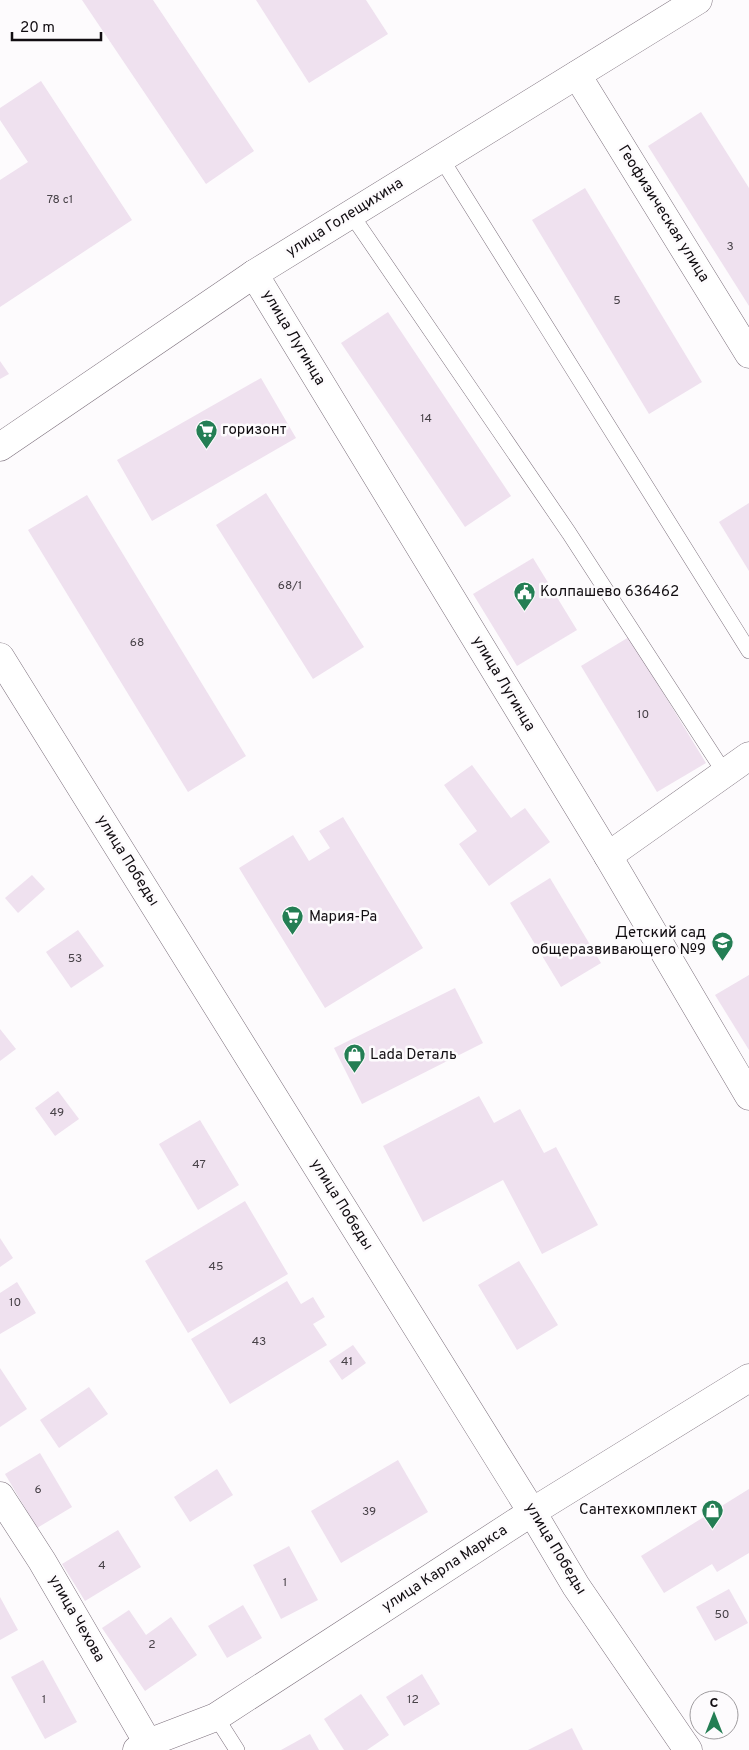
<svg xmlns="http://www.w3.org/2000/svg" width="749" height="1750" font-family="Overpass,sans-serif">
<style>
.building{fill:#efe1ef}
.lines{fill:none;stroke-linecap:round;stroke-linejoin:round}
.service-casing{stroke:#7d717d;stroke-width:16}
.minor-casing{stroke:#7d717d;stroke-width:29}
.tertiary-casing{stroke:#7d717d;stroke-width:29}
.service{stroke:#fff;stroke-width:15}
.minor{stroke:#fff;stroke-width:28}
.tertiary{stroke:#fff;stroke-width:28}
.labels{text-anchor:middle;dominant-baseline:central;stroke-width:5;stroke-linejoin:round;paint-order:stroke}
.number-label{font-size:12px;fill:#484248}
.street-label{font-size:15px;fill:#110d11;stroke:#fdfbfd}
.poi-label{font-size:15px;fill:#110d11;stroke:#fdfbfd;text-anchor:start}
</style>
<rect width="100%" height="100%" fill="#fdfbfd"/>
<g class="building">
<path d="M 82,0 L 153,0 L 254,151 L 206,184 Z"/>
<path d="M 256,0 L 366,0 L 388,34 L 309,83 Z"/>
<path d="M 41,81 L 132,220 L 0,307 L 0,180 L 28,162 L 0,120 L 0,108 Z"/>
<path d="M 701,112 L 749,188 L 749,306 L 648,146 Z"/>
<path d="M 585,188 L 702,382 L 649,414 L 532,220 Z"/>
<path d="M 388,312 L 511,496 L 465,527 L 341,343 Z"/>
<path d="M 0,361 L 9,374 L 0,379 Z"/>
<path d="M 261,378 L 296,438 L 152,521 L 117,460 Z"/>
<path d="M 266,493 L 364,647 L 313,679 L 216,525 Z"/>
<path d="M 87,495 L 246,756 L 188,792 L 28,530 Z"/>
<path d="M 749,503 L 749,571 L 719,522 Z"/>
<path d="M 533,558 L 577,630 L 517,666 L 473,594 Z"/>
<path d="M 629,637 L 706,763 L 657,792 L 581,666 Z"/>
<path d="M 472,765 L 511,818 L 525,808 L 550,842 L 489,886 L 459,844 L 477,831 L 444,785 Z"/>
<path d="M 343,817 L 423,948 L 325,1008 L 239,868 L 293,835 L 309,861 L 330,848 L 319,831 Z"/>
<path d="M 32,875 L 45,889 L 18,913 L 5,898 Z"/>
<path d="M 550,878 L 601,963 L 561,987 L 510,903 Z"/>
<path d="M 78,930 L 104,966 L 71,988 L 46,952 Z"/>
<path d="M 749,975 L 749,1050 L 715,995 Z"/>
<path d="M 455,988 L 483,1043 L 362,1104 L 334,1048 Z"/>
<path d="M 0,1029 L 16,1049 L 0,1061 Z"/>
<path d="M 58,1091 L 79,1119 L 55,1136 L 35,1108 Z"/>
<path d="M 479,1096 L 494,1123 L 520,1109 L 544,1153 L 556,1147 L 598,1225 L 542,1254 L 503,1180 L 423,1222 L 383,1146 Z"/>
<path d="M 200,1120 L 239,1185 L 198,1210 L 159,1144 Z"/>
<path d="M 245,1201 L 288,1274 L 188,1333 L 145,1261 Z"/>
<path d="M 0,1238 L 13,1258 L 0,1267 Z"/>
<path d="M 519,1261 L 558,1325 L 517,1350 L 478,1285 Z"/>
<path d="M 287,1281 L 301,1304 L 313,1297 L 325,1317 L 313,1324 L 327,1345 L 230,1404 L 191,1339 Z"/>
<path d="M 17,1282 L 36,1313 L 0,1334 L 0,1293 Z"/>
<path d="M 353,1345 L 366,1363 L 342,1380 L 329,1361 Z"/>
<path d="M 0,1368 L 27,1409 L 0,1427 Z"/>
<path d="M 89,1387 L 108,1414 L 59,1448 L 40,1420 Z"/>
<path d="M 40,1453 L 72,1507 L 37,1528 L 5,1474 Z"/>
<path d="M 398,1460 L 428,1512 L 341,1563 L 311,1511 Z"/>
<path d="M 217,1469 L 233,1495 L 190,1522 L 174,1497 Z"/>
<path d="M 749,1489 L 749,1553 L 717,1572 L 712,1564 L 664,1593 L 641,1556 Z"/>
<path d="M 118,1530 L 141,1567 L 85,1601 L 62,1564 Z"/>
<path d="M 289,1546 L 318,1600 L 281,1619 L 253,1565 Z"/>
<path d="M 729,1589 L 748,1623 L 715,1641 L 696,1607 Z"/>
<path d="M 0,1597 L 18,1630 L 0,1640 Z"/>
<path d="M 243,1605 L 262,1638 L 227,1658 L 208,1626 Z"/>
<path d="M 129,1610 L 146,1635 L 171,1617 L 197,1655 L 145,1691 L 102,1628 Z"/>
<path d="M 43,1660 L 77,1722 L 45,1739 L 11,1677 Z"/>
<path d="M 422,1674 L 440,1704 L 404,1726 L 386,1697 Z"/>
<path d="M 361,1694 L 389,1735 L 367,1750 L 344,1750 L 324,1719 Z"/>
<path d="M 572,1728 L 583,1750 L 528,1750 Z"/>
<path d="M 310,1734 L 319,1750 L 281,1750 Z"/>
</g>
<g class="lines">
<defs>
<g id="service">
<path d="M 441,158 L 749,651"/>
<path d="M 351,214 L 569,533 L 724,772"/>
<path d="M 216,1717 L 237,1750"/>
</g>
<g id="minor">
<path d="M 577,75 L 749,354"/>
<path d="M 254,274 L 608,856 L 749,1096"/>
<path d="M 608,856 L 749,756"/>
<path d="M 0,1496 L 42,1561 L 148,1743"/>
<path d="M 137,1750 L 148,1743 L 216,1717 L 532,1512 L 749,1378"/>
</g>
<g id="tertiary">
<path d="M 0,447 L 254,274 L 698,0"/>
<path d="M 0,657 L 532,1512 L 576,1586 L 688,1750"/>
</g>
</defs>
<use href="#service" class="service-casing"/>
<use href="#minor" class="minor-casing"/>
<use href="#tertiary" class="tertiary-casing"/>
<use href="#service" class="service"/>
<use href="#minor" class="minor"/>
<use href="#tertiary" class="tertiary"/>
</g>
<defs>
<symbol id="supermarket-pin" viewBox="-11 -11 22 30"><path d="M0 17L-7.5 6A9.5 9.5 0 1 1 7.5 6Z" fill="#247e54" stroke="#fdfbfd"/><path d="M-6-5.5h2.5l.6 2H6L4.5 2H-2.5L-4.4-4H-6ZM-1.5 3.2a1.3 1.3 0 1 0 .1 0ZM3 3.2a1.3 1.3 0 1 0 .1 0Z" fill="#fff"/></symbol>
<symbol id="civic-pin" viewBox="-11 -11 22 30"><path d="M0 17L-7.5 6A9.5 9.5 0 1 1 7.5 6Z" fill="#247e54" stroke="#fdfbfd"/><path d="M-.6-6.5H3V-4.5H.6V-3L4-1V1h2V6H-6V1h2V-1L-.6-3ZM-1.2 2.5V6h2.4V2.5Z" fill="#fff"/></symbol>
<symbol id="school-pin" viewBox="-11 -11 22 30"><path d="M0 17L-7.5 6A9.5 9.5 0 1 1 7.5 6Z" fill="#247e54" stroke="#fdfbfd"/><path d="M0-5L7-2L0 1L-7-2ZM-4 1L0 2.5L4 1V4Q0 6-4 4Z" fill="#fff"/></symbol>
<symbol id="shop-pin" viewBox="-11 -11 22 30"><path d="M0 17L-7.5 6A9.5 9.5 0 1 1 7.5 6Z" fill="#247e54" stroke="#fdfbfd"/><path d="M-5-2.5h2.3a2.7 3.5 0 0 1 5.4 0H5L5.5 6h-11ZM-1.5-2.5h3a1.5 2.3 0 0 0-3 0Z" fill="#fff"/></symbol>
</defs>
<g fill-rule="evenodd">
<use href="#supermarket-pin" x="194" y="418" width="25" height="34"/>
<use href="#civic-pin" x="512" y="580" width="25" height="34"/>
<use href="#supermarket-pin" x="280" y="904" width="25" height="34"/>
<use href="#school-pin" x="710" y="930" width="25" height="34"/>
<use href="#shop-pin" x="342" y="1042" width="25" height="34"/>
<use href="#shop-pin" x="700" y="1498" width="25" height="34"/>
</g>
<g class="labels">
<g class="number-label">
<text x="60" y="200">78 с1</text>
<text x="730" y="247">3</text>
<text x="617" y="301">5</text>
<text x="426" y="419">14</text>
<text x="290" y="586">68/1</text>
<text x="137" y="643">68</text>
<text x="643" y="715">10</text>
<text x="75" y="959">53</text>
<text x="57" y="1113">49</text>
<text x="199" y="1165">47</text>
<text x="216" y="1267">45</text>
<text x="15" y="1303">10</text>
<text x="259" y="1342">43</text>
<text x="347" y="1362">41</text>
<text x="38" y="1490">6</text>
<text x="369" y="1512">39</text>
<text x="102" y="1566">4</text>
<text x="285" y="1583">1</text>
<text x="722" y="1615">50</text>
<text x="152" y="1645">2</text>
<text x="44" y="1700">1</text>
<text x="413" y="1700">12</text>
</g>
<g class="street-label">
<text transform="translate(663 214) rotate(58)">Геофизическая улица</text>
<text transform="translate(345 218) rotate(-32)">улица Голещихина</text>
<text transform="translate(293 338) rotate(59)">улица Лугинца</text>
<text transform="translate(503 684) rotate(59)">улица Лугинца</text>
<text transform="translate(127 861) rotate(58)">улица Победы</text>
<text transform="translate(341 1205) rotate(58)">улица Победы</text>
<text transform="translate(555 1549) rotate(59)">улица Победы</text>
<text transform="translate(445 1569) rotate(-33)">улица Карла Маркса</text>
<text transform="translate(76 1619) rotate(60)">улица Чехова</text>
</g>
<g class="poi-label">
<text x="222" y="430">горизонт</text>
<text x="540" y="592">Колпашево 636462</text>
<text x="309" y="917">Мария-Ра</text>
<text x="706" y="933" text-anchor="end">Детский сад<tspan x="706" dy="17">общеразвивающего №9</tspan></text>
<text x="370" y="1055">Lada Dеталь</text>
<text x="697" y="1510" text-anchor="end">Сантехкомплект</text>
</g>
</g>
<g transform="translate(714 1715)"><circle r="24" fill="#fdfbfd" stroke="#9f9c9f"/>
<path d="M0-4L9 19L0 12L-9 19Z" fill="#247e54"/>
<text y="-8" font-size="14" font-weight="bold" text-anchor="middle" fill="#110d11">С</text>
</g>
<path d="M12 32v8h89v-8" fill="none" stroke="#110d11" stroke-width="2.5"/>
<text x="20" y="32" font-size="15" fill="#110d11" stroke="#fdfbfd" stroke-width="4" paint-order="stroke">20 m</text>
</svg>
